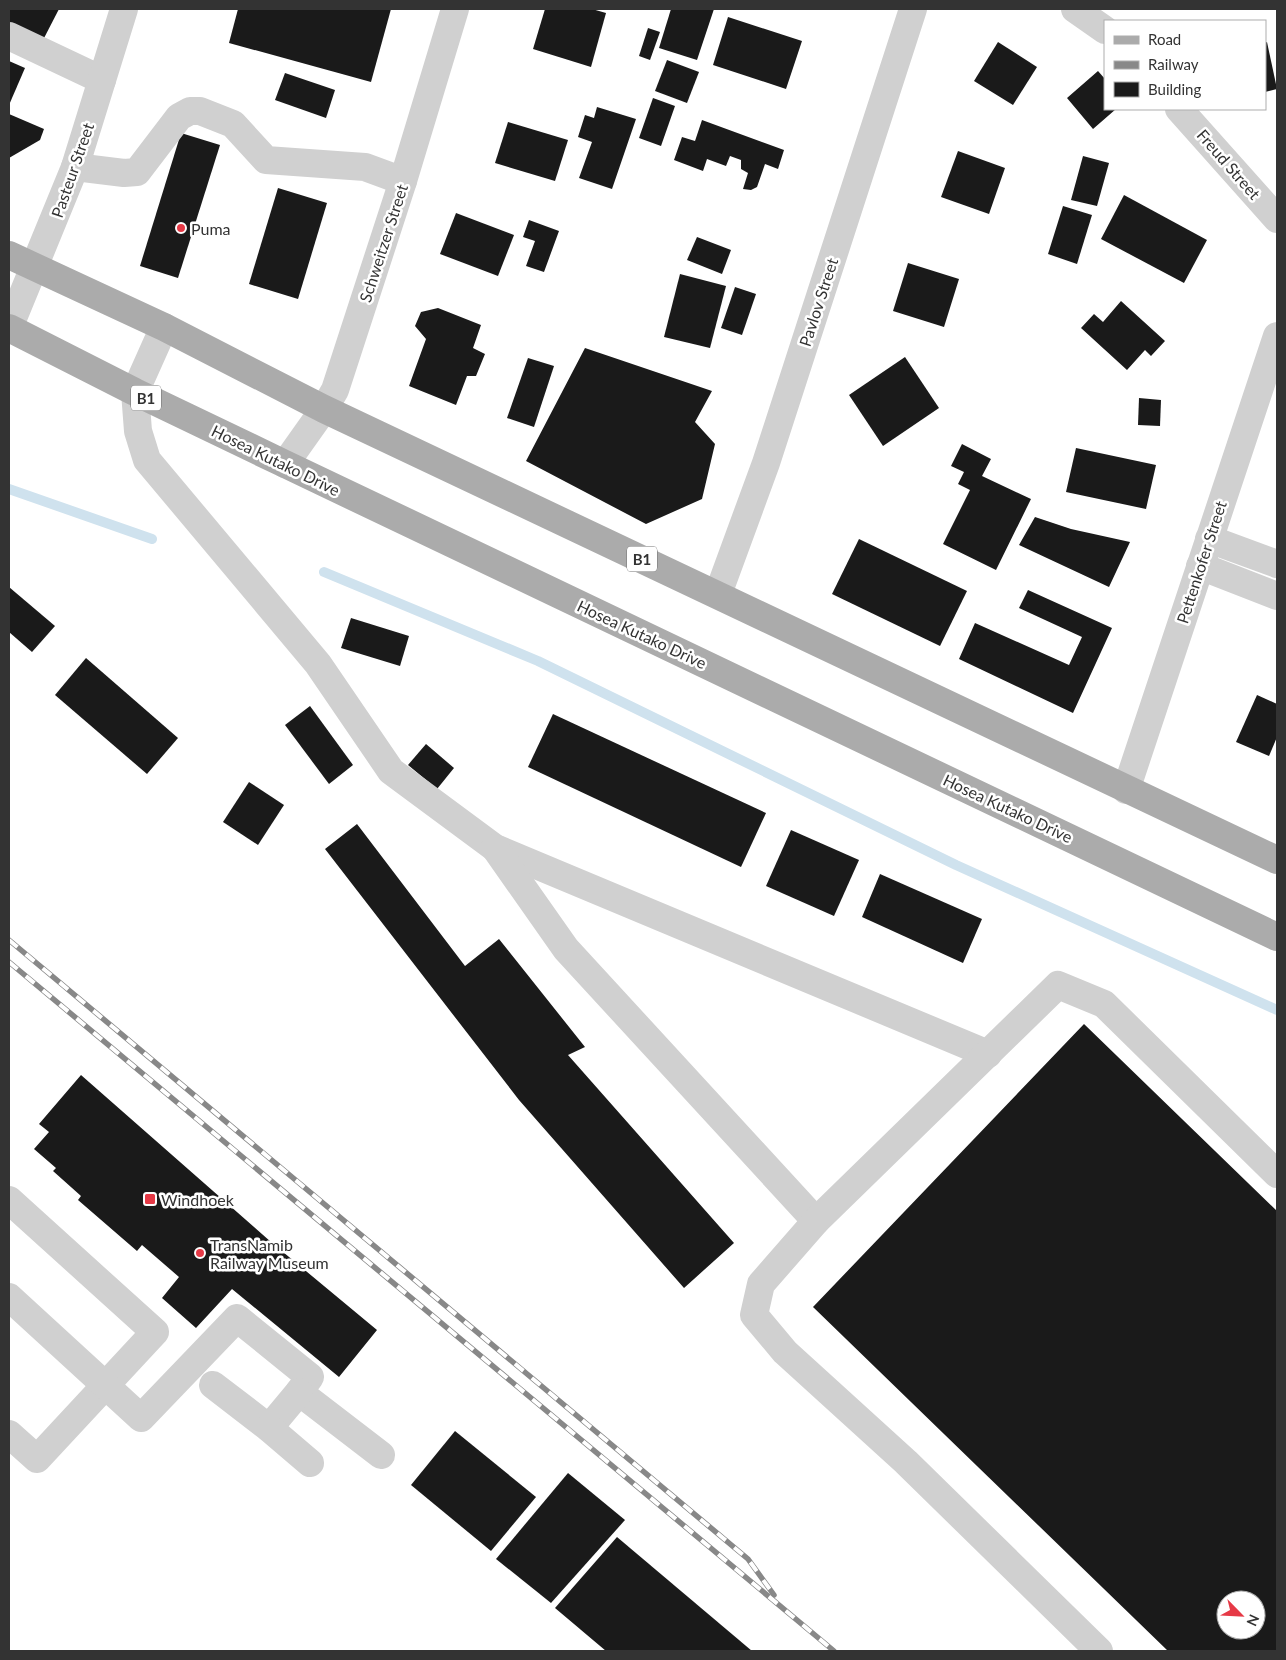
<svg xmlns="http://www.w3.org/2000/svg" width="1286" height="1660" font-family="Lato,sans-serif">
<style>
.lines{fill:none;stroke-linecap:round;stroke-linejoin:round}
.stream{stroke:#cfe2ee;stroke-width:10}
.building{fill:#1a1a1a;fill-rule:evenodd}
.minor{stroke:#d0d0d0;stroke-width:28}
.major{stroke:#ababab;stroke-width:28}
.rail-casing{stroke:#888;stroke-width:5.5}
.rail{stroke:#fff;stroke-width:4;stroke-dasharray:11;stroke-linecap:butt}
.poi-dot{fill:#e63946;stroke:#fff;stroke-width:2}
.labels{text-anchor:middle;dominant-baseline:central;stroke-width:5;stroke-linejoin:round;paint-order:stroke}
.shield{fill:#fff;stroke:#707070;stroke-width:1}
.shield-label{font-size:15px;font-weight:bold;fill:#333}
.street-label{font-size:16px;fill:#333;stroke:#fff}
.poi-label{font-size:16px;fill:#333;stroke:#fff;text-anchor:start}
</style>
<rect width="100%" height="100%" fill="#fff"/>
<g class="lines">
<g class="stream">
<path d="M 9,489 L 152,539"/>
<path d="M 324,572 L 538,661 L 956,865 L 1277,1010"/>
</g>
</g>
<g class="building">
<path d="M 9,9 L 59,9 L 42,42 L 9,25 Z"/>
<path d="M 238,9 L 391,9 L 371,82 L 229,43 Z"/>
<path d="M 545,9 L 592,9 L 606,13 L 591,67 L 533,49 Z"/>
<path d="M 671,9 L 714,9 L 697,60 L 659,48 Z"/>
<path d="M 728,17 L 802,41 L 786,89 L 713,65 Z"/>
<path d="M 648,28 L 660,32 L 650,60 L 639,56 Z"/>
<path d="M 998,42 L 1037,67 L 1013,105 L 974,81 Z"/>
<path d="M 1267,42 L 1277,89 L 1265,92 L 1265,43 Z"/>
<path d="M 667,60 L 699,72 L 687,103 L 655,91 Z"/>
<path d="M 9,61 L 25,68 L 9,105 Z"/>
<path d="M 1098,71 L 1105,79 L 1105,109 L 1116,109 L 1093,129 L 1067,98 Z"/>
<path d="M 285,73 L 335,90 L 326,118 L 275,100 Z"/>
<path d="M 653,98 L 675,106 L 661,146 L 639,138 Z"/>
<path d="M 597,107 L 636,119 L 612,189 L 579,178 L 592,142 L 578,137 L 585,115 L 594,118 Z"/>
<path d="M 9,114 L 44,129 L 40,140 L 9,158 Z"/>
<path d="M 702,120 L 784,150 L 778,169 L 765,164 L 757,187 L 751,190 L 743,189 L 748,173 L 741,169 L 741,160 L 730,156 L 726,166 L 707,159 L 703,171 L 674,160 L 682,137 L 695,141 Z"/>
<path d="M 508,122 L 568,140 L 555,181 L 495,163 Z"/>
<path d="M 181,133 L 220,145 L 178,278 L 140,266 Z"/>
<path d="M 958,151 L 1005,168 L 989,214 L 941,197 Z"/>
<path d="M 1083,156 L 1109,163 L 1097,206 L 1071,200 Z"/>
<path d="M 278,188 L 327,203 L 298,299 L 249,284 Z"/>
<path d="M 1124,195 L 1207,240 L 1184,283 L 1101,239 Z"/>
<path d="M 1063,206 L 1092,215 L 1077,264 L 1048,254 Z"/>
<path d="M 456,213 L 514,235 L 498,276 L 440,254 Z"/>
<path d="M 529,220 L 559,231 L 544,272 L 526,266 L 535,241 L 523,237 Z"/>
<path d="M 697,237 L 731,250 L 722,274 L 687,260 Z"/>
<path d="M 908,263 L 959,279 L 944,327 L 893,311 Z"/>
<path d="M 680,274 L 726,286 L 710,348 L 664,337 Z"/>
<path d="M 735,287 L 756,294 L 742,335 L 721,328 Z"/>
<path d="M 1121,301 L 1165,341 L 1151,356 L 1145,350 L 1127,370 L 1081,328 L 1094,314 L 1103,322 Z"/>
<path d="M 438,308 L 481,325 L 473,348 L 485,354 L 476,376 L 467,376 L 456,405 L 409,386 L 426,339 L 415,326 L 421,312 Z"/>
<path d="M 585,348 L 712,391 L 695,422 L 715,444 L 702,499 L 646,524 L 526,461 Z"/>
<path d="M 905,357 L 939,408 L 883,446 L 849,395 Z"/>
<path d="M 528,358 L 554,366 L 534,427 L 507,418 Z"/>
<path d="M 1139,398 L 1161,400 L 1160,426 L 1138,425 Z"/>
<path d="M 962,444 L 991,459 L 982,476 L 1031,499 L 996,570 L 943,544 L 970,490 L 958,484 L 964,472 L 951,466 Z"/>
<path d="M 1076,448 L 1156,465 L 1146,509 L 1066,492 Z"/>
<path d="M 1035,517 L 1071,529 L 1130,542 L 1109,587 L 1019,545 Z"/>
<path d="M 859,539 L 967,591 L 940,646 L 832,594 Z"/>
<path d="M 9,587 L 55,626 L 32,652 L 9,632 Z"/>
<path d="M 1028,590 L 1112,628 L 1073,713 L 959,659 L 975,623 L 1069,665 L 1082,637 L 1019,608 Z"/>
<path d="M 351,618 L 409,636 L 400,666 L 341,648 Z"/>
<path d="M 86,658 L 178,738 L 147,774 L 55,695 Z"/>
<path d="M 1257,695 L 1277,704 L 1277,737 L 1269,756 L 1236,742 Z"/>
<path d="M 310,706 L 353,765 L 329,784 L 285,725 Z"/>
<path d="M 553,714 L 766,813 L 741,867 L 528,767 Z"/>
<path d="M 426,744 L 454,768 L 437,789 L 408,765 Z"/>
<path d="M 249,782 L 284,805 L 258,845 L 223,822 Z"/>
<path d="M 357,824 L 465,966 L 499,939 L 585,1047 L 568,1055 L 734,1243 L 684,1288 L 519,1100 L 325,849 Z"/>
<path d="M 791,830 L 859,860 L 834,916 L 766,886 Z"/>
<path d="M 880,874 L 982,919 L 963,963 L 862,917 Z"/>
<path d="M 1084,1024 L 1277,1211 L 1277,1651 L 1168,1651 L 813,1307 ZM 1226,1600 L 1256,1600 L 1256,1630 L 1226,1630 Z"/>
<path d="M 81,1075 L 271,1242 L 377,1330 L 339,1377 L 232,1289 L 196,1328 L 162,1298 L 179,1277 L 142,1245 L 137,1251 L 78,1200 L 81,1196 L 53,1171 L 56,1168 L 34,1149 L 49,1132 L 39,1124 Z"/>
<path d="M 455,1431 L 536,1497 L 491,1551 L 411,1485 Z"/>
<path d="M 568,1473 L 625,1520 L 551,1603 L 496,1559 Z"/>
<path d="M 617,1537 L 752,1651 L 606,1651 L 555,1608 Z"/>
</g>
<g class="lines">
<g class="minor">
<path d="M 1075,9 L 1105,30"/>
<path d="M 9,36 L 102,80"/>
<path d="M 1179,109 L 1277,219"/>
<path d="M 75,167 L 124,173 L 137,172 L 179,117 L 190,111 L 200,111 L 233,124 L 266,160 L 365,167 L 403,181"/>
<path d="M 164,327 L 135,392 L 138,431 L 147,460 L 318,664 L 391,771 L 495,848 L 988,1054"/>
<path d="M 9,328 L 75,167 L 124,9"/>
<path d="M 285,464 L 324,409 L 335,390 L 403,181 L 455,9"/>
<path d="M 1209,539 L 1277,564"/>
<path d="M 1200,566 L 1277,596"/>
<path d="M 718,594 L 766,463 L 913,9"/>
<path d="M 1126,790 L 1277,336"/>
<path d="M 495,848 L 566,949 L 816,1221"/>
<path d="M 9,1200 L 155,1332 L 37,1459 L 9,1434"/>
<path d="M 9,1297 L 141,1418 L 237,1318 L 310,1377 L 299,1392 L 381,1455"/>
<path d="M 213,1385 L 269,1428 L 299,1392"/>
<path d="M 269,1428 L 310,1463"/>
<path d="M 1099,1651 L 906,1462 L 785,1352 L 754,1315 L 761,1284 L 816,1221 L 1058,985 L 1104,1004 L 1277,1174"/>
</g>
<g class="major">
<path d="M 9,255 L 164,327 L 324,409 L 1277,860"/>
<path d="M 9,328 L 135,392 L 285,464 L 1277,937"/>
</g>
<defs>
<g id="rail">
<path d="M 9,940 L 748,1559 L 774,1595"/>
<path d="M 9,962 L 834,1651"/>
</g>
</defs>
<use href="#rail" class="rail-casing"/>
<use href="#rail" class="rail"/>
</g>
<g class="poi-dot">
<circle cx="181" cy="228" r="5"/>
<rect x="144" y="1193" width="12" height="12" rx="2.5"/>
<circle cx="200" cy="1253" r="5"/>
</g>
<g class="labels">
<g class="shield">
<rect x="131" y="385.5" width="30" height="25" rx="4"/>
<rect x="627" y="546.5" width="30" height="25" rx="4"/>
</g>
<g class="shield-label">
<text x="146" y="398">B1</text>
<text x="642" y="559">B1</text>
</g>
<g class="street-label">
<text transform="translate(1229 164) rotate(49)">Freud Street</text>
<text transform="translate(72 170) rotate(-71)">Pasteur Street</text>
<text transform="translate(383 243) rotate(-72)">Schweitzer Street</text>
<text transform="translate(818 302) rotate(-72)">Pavlov Street</text>
<text transform="translate(276 460) rotate(26)">Hosea Kutako Drive</text>
<text transform="translate(1201 562) rotate(-72)">Pettenkofer Street</text>
<text transform="translate(642 634) rotate(25)">Hosea Kutako Drive</text>
<text transform="translate(1008 808) rotate(25)">Hosea Kutako Drive</text>
</g>
<g class="poi-label">
<text x="191" y="228">Puma</text>
<text x="161" y="1199">Windhoek</text>
<text x="210" y="1244">TransNamib<tspan x="210" dy="18">Railway Museum</tspan></text>
</g>
</g>
<rect width="1286" height="1660" fill="none" stroke="#333333" stroke-width="20"/>
<rect x="1104" y="20" width="162" height="90" fill="#ffffff" stroke="#adadad"/>
<rect x="1114" y="36" width="25" height="8" fill="#ababab" stroke="#adadad"/>
<text x="1148" y="45" font-size="15" fill="#333333">Road</text>
<rect x="1114" y="61" width="25" height="8" fill="#888888" stroke="#adadad"/>
<text x="1148" y="70" font-size="15" fill="#333333">Railway</text>
<rect x="1114" y="82" width="25" height="15" fill="#1a1a1a" stroke="#adadad"/>
<text x="1148" y="95" font-size="15" fill="#333333">Building</text>
<g transform="translate(1241 1615) rotate(114)"><circle r="24" fill="#ffffff" stroke="#adadad"/>
<path d="M0-4L9 19L0 12L-9 19Z" fill="#e63946"/>
<text y="-8" font-size="14" font-weight="bold" text-anchor="middle" fill="#333333">N</text>
</g>
</svg>
